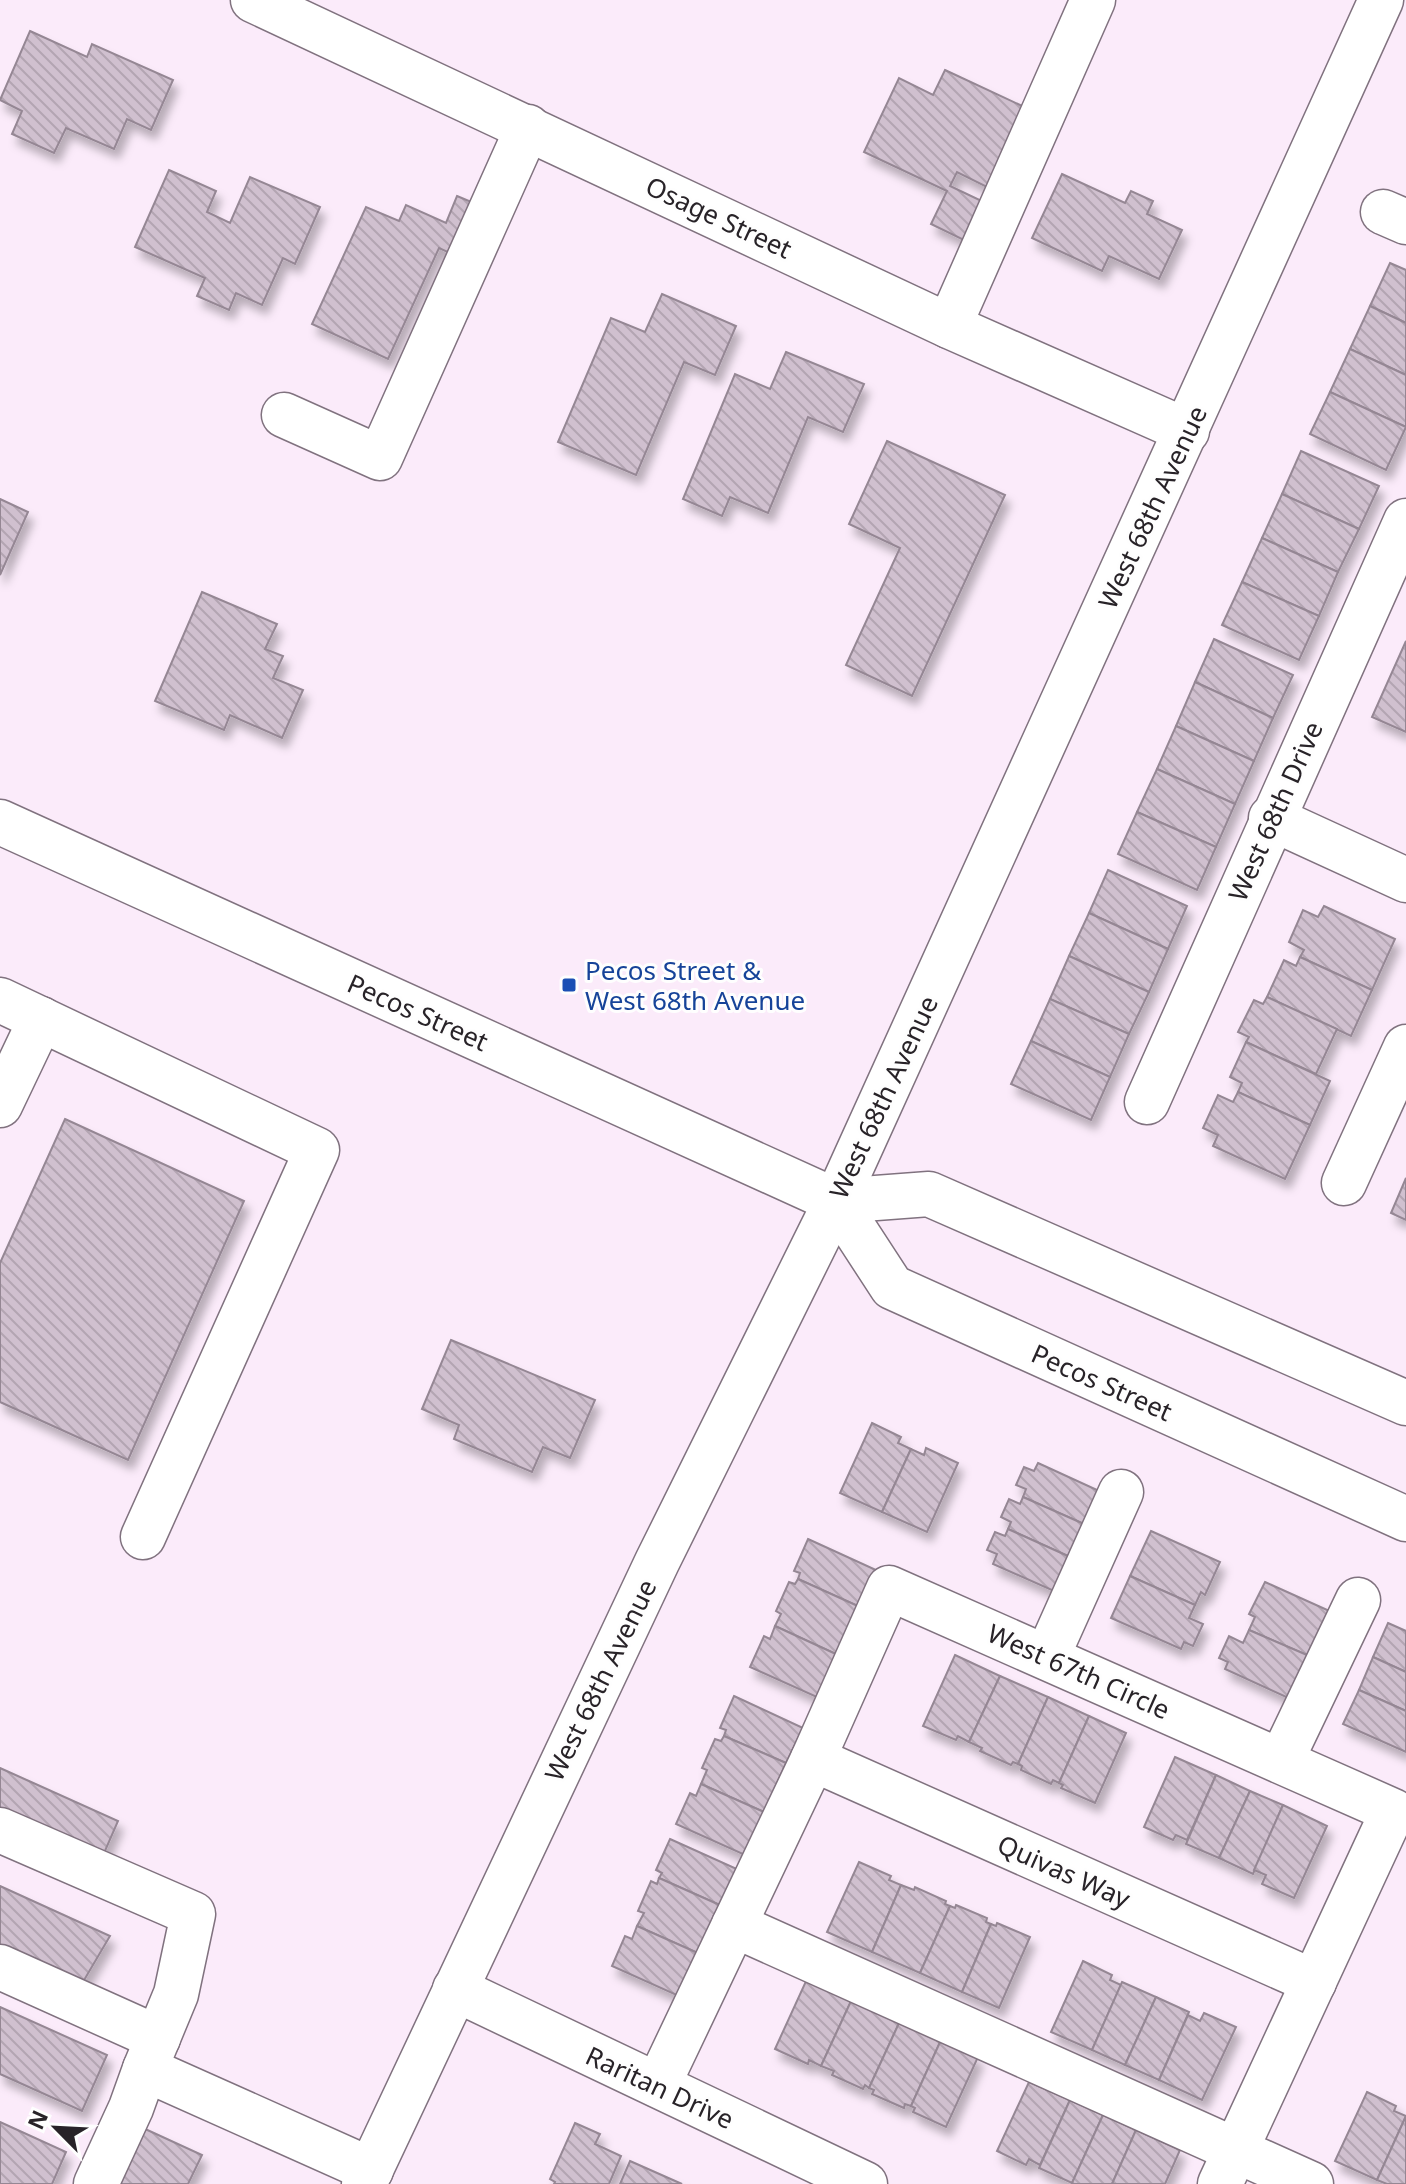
<svg xmlns="http://www.w3.org/2000/svg" width="1406" height="2184" font-family="'Noto Sans',sans-serif">
<style>
.building{fill:url(#building-back-hatch);stroke:#958794;stroke-width:2;filter:url(#shadow)}
.lines{fill:none;stroke-linecap:round;stroke-linejoin:round}
.minor-casing{stroke:#80727f;stroke-width:47}
.major-casing{stroke:#80727f;stroke-width:47}
.minor{stroke:#fff;stroke-width:44}
.major{stroke:#fff;stroke-width:44}
.transit-dot{fill:#1a4fb4;stroke:#fefefe;stroke-width:3}
.labels{text-anchor:middle;dominant-baseline:central;stroke-width:6;stroke-linejoin:round;paint-order:stroke}
.street-label{font-size:26px;fill:#282328;stroke:#fefefe}
.transit-label{font-size:26px;fill:#164399;stroke:#fefefe;text-anchor:start}
</style>
<defs>
<pattern id="building-back-hatch" width="6" height="6" patternUnits="userSpaceOnUse" patternTransform="scale(2)"><rect width="6" height="6" fill="#d0c0cf"/><path d="M-1 5l2 2M0 0l6 6M5-1l2 2" fill="none" stroke="#b3a5b2"/></pattern>
<filter id="shadow"><feDropShadow dx="5" dy="9" stdDeviation="4" flood-color="#0004"/></filter>
</defs>
<rect width="100%" height="100%" fill="#fbebfa"/>
<g class="building">
<path d="M 30,31 L 87,57 L 92,44 L 173,80 L 151,130 L 127,119 L 114,149 L 66,128 L 54,153 L 12,134 L 22,111 L 0,100 Z"/>
<path d="M 945,70 L 1033,111 L 995,191 L 957,172 L 950,186 L 988,204 L 970,243 L 931,224 L 947,191 L 864,152 L 899,78 L 933,95 Z"/>
<path d="M 169,170 L 216,191 L 207,212 L 230,223 L 250,177 L 320,207 L 295,264 L 283,258 L 262,305 L 236,293 L 229,310 L 197,296 L 205,278 L 135,247 Z"/>
<path d="M 1062,174 L 1125,203 L 1131,191 L 1153,201 L 1147,214 L 1182,230 L 1159,279 L 1109,256 L 1102,271 L 1032,238 Z"/>
<path d="M 457,196 L 481,206 L 459,257 L 439,248 L 388,359 L 312,324 L 366,207 L 399,221 L 406,205 L 446,223 Z"/>
<path d="M 1390,263 L 1406,270 L 1406,323 L 1370,306 Z"/>
<path d="M 662,294 L 736,326 L 715,375 L 684,362 L 636,475 L 558,442 L 611,318 L 645,332 Z"/>
<path d="M 1370,306 L 1406,323 L 1406,375 L 1350,349 Z"/>
<path d="M 1350,349 L 1406,375 L 1406,427 L 1330,392 Z"/>
<path d="M 786,352 L 864,384 L 843,432 L 808,417 L 768,513 L 730,497 L 722,516 L 683,499 L 735,374 L 770,389 Z"/>
<path d="M 1330,392 L 1406,427 L 1386,470 L 1310,434 Z"/>
<path d="M 887,441 L 1005,495 L 912,696 L 846,665 L 900,548 L 849,524 Z"/>
<path d="M 1301,451 L 1379,486 L 1359,529 L 1282,494 Z"/>
<path d="M 1282,494 L 1359,529 L 1338,572 L 1262,538 Z"/>
<path d="M 0,499 L 28,512 L 0,575 Z"/>
<path d="M 1262,538 L 1338,572 L 1319,616 L 1242,582 Z"/>
<path d="M 1242,582 L 1319,616 L 1299,660 L 1222,625 Z"/>
<path d="M 202,592 L 277,624 L 265,649 L 283,656 L 273,678 L 303,690 L 282,738 L 230,715 L 224,730 L 155,701 Z"/>
<path d="M 1214,639 L 1293,675 L 1273,718 L 1195,682 Z"/>
<path d="M 1406,641 L 1406,732 L 1372,717 Z"/>
<path d="M 1195,682 L 1273,718 L 1254,761 L 1176,726 Z"/>
<path d="M 1176,726 L 1254,761 L 1235,804 L 1157,769 Z"/>
<path d="M 1157,769 L 1235,804 L 1216,847 L 1137,812 Z"/>
<path d="M 1137,812 L 1216,847 L 1197,890 L 1118,854 Z"/>
<path d="M 1108,870 L 1187,906 L 1168,949 L 1089,913 Z"/>
<path d="M 1324,906 L 1395,939 L 1372,990 L 1300,957 L 1304,950 L 1289,942 L 1303,910 L 1318,917 Z"/>
<path d="M 1089,913 L 1168,949 L 1149,992 L 1069,956 Z"/>
<path d="M 1069,956 L 1149,992 L 1129,1034 L 1050,999 Z"/>
<path d="M 1300,957 L 1372,990 L 1351,1036 L 1267,997 L 1284,960 L 1296,966 Z"/>
<path d="M 1267,997 L 1337,1029 L 1316,1074 L 1246,1042 L 1249,1037 L 1238,1032 L 1254,1000 L 1263,1004 Z"/>
<path d="M 1050,999 L 1129,1034 L 1110,1077 L 1031,1041 Z"/>
<path d="M 1031,1041 L 1110,1077 L 1091,1120 L 1011,1084 Z"/>
<path d="M 1246,1042 L 1330,1081 L 1310,1125 L 1238,1092 L 1242,1083 L 1230,1077 Z"/>
<path d="M 1238,1092 L 1310,1125 L 1285,1179 L 1213,1146 L 1218,1135 L 1203,1128 L 1218,1095 L 1233,1102 Z"/>
<path d="M 65,1119 L 244,1201 L 128,1460 L 0,1402 L 0,1263 Z"/>
<path d="M 1406,1178 L 1406,1220 L 1391,1213 Z"/>
<path d="M 451,1340 L 595,1400 L 570,1458 L 543,1447 L 532,1472 L 454,1439 L 459,1425 L 422,1409 Z"/>
<path d="M 872,1423 L 901,1437 L 898,1443 L 911,1449 L 882,1512 L 840,1493 Z"/>
<path d="M 926,1448 L 958,1463 L 927,1532 L 882,1512 L 911,1449 L 924,1455 Z"/>
<path d="M 1038,1463 L 1108,1495 L 1093,1528 L 1023,1497 L 1026,1489 L 1016,1485 L 1024,1467 L 1034,1471 Z"/>
<path d="M 1023,1497 L 1093,1528 L 1079,1561 L 1008,1529 L 1011,1522 L 1001,1517 L 1009,1499 L 1020,1504 Z"/>
<path d="M 1008,1529 L 1079,1561 L 1063,1595 L 993,1564 L 997,1554 L 987,1550 L 995,1532 L 1005,1536 Z"/>
<path d="M 1151,1531 L 1220,1562 L 1205,1595 L 1201,1592 L 1195,1605 L 1130,1576 Z"/>
<path d="M 808,1539 L 876,1570 L 860,1607 L 798,1579 L 800,1573 L 794,1571 Z"/>
<path d="M 1130,1576 L 1195,1605 L 1189,1618 L 1203,1624 L 1193,1646 L 1184,1642 L 1181,1649 L 1111,1618 Z"/>
<path d="M 798,1579 L 860,1607 L 838,1655 L 775,1626 L 781,1614 L 776,1611 L 789,1582 L 795,1584 Z"/>
<path d="M 1265,1582 L 1334,1613 L 1314,1658 L 1249,1630 L 1255,1617 L 1249,1614 Z"/>
<path d="M 1388,1623 L 1406,1631 L 1406,1672 L 1373,1657 Z"/>
<path d="M 775,1626 L 838,1655 L 819,1698 L 750,1667 L 764,1636 L 770,1639 Z"/>
<path d="M 1249,1630 L 1314,1658 L 1295,1701 L 1225,1669 L 1228,1662 L 1219,1658 L 1229,1636 L 1243,1643 Z"/>
<path d="M 955,1655 L 1000,1676 L 969,1742 L 958,1736 L 956,1740 L 923,1726 Z"/>
<path d="M 1373,1657 L 1406,1672 L 1406,1711 L 1359,1690 Z"/>
<path d="M 1000,1676 L 1048,1697 L 1018,1764 L 1013,1762 L 1011,1765 L 980,1751 L 982,1748 L 969,1742 Z"/>
<path d="M 1359,1690 L 1406,1711 L 1406,1752 L 1343,1724 Z"/>
<path d="M 734,1696 L 803,1728 L 786,1763 L 724,1736 L 726,1730 L 720,1728 Z"/>
<path d="M 1048,1697 L 1089,1716 L 1059,1783 L 1053,1780 L 1051,1784 L 1021,1770 L 1022,1766 L 1018,1764 Z"/>
<path d="M 1089,1716 L 1126,1733 L 1095,1803 L 1061,1788 L 1063,1785 L 1059,1783 Z"/>
<path d="M 724,1736 L 786,1763 L 764,1812 L 701,1784 L 707,1770 L 702,1768 L 715,1739 L 721,1741 Z"/>
<path d="M 1175,1757 L 1216,1775 L 1187,1840 L 1176,1835 L 1173,1840 L 1144,1827 Z"/>
<path d="M 0,1768 L 118,1821 L 98,1867 L 0,1822 Z"/>
<path d="M 1216,1775 L 1250,1791 L 1219,1858 L 1186,1844 Z"/>
<path d="M 701,1784 L 764,1812 L 745,1855 L 676,1824 L 690,1793 L 696,1796 Z"/>
<path d="M 1250,1791 L 1283,1805 L 1253,1874 L 1219,1858 Z"/>
<path d="M 1283,1805 L 1327,1826 L 1294,1898 L 1262,1884 L 1266,1875 L 1254,1870 Z"/>
<path d="M 670,1839 L 739,1870 L 722,1906 L 659,1878 L 662,1873 L 656,1870 Z"/>
<path d="M 859,1862 L 891,1876 L 889,1880 L 901,1885 L 872,1952 L 827,1932 Z"/>
<path d="M 659,1878 L 722,1906 L 700,1954 L 637,1926 L 644,1913 L 638,1911 L 651,1881 L 657,1884 Z"/>
<path d="M 901,1885 L 914,1890 L 915,1887 L 946,1901 L 945,1904 L 950,1906 L 920,1973 L 872,1952 Z"/>
<path d="M 0,1886 L 110,1936 L 80,1987 L 0,1950 Z"/>
<path d="M 956,1905 L 987,1918 L 986,1922 L 991,1924 L 962,1992 L 920,1973 L 950,1906 L 955,1908 Z"/>
<path d="M 997,1923 L 1030,1937 L 999,2008 L 962,1992 L 991,1924 L 996,1926 Z"/>
<path d="M 637,1926 L 700,1954 L 681,1997 L 612,1966 L 625,1936 L 632,1939 Z"/>
<path d="M 1083,1961 L 1112,1975 L 1110,1980 L 1121,1985 L 1092,2050 L 1051,2032 Z"/>
<path d="M 807,1979 L 852,1999 L 821,2066 L 809,2060 L 808,2064 L 775,2049 Z"/>
<path d="M 1122,1982 L 1156,1997 L 1125,2065 L 1092,2050 Z"/>
<path d="M 1156,1997 L 1189,2012 L 1159,2080 L 1125,2065 Z"/>
<path d="M 852,1999 L 900,2021 L 869,2088 L 865,2085 L 863,2089 L 832,2075 L 834,2071 L 821,2066 Z"/>
<path d="M 0,2007 L 107,2055 L 82,2111 L 0,2074 Z"/>
<path d="M 1204,2013 L 1236,2027 L 1202,2100 L 1159,2080 L 1188,2015 L 1200,2021 Z"/>
<path d="M 900,2021 L 941,2040 L 911,2106 L 905,2104 L 904,2108 L 872,2094 L 874,2090 L 869,2088 Z"/>
<path d="M 941,2040 L 978,2057 L 946,2127 L 913,2112 L 915,2108 L 911,2106 Z"/>
<path d="M 1029,2082 L 1070,2100 L 1040,2165 L 1029,2159 L 1026,2165 L 997,2151 Z"/>
<path d="M 1367,2092 L 1396,2106 L 1394,2111 L 1406,2116 L 1377,2180 L 1335,2161 Z"/>
<path d="M 1070,2100 L 1103,2115 L 1072,2183 L 1039,2168 Z"/>
<path d="M 1103,2115 L 1136,2130 L 1112,2184 L 1074,2184 L 1072,2183 Z"/>
<path d="M 1406,2116 L 1406,2184 L 1387,2184 L 1377,2180 Z"/>
<path d="M 0,2122 L 66,2152 L 52,2184 L 0,2184 Z"/>
<path d="M 575,2123 L 600,2134 L 595,2144 L 621,2156 L 609,2184 L 554,2184 L 555,2182 L 550,2179 Z"/>
<path d="M 143,2128 L 202,2155 L 188,2184 L 117,2184 Z"/>
<path d="M 1136,2130 L 1180,2150 L 1165,2184 L 1112,2184 Z"/>
<path d="M 630,2161 L 682,2184 L 620,2184 Z"/>
</g>
<g class="lines">
<defs>
<g id="minor">
<path d="M 253,0 L 949,326 L 1187,431"/>
<path d="M 1383,212 L 1406,222"/>
<path d="M 949,326 L 1093,0"/>
<path d="M 284,415 L 380,458 L 528,127"/>
<path d="M 1271,818 L 1406,880"/>
<path d="M 0,1000 L 317,1150 L 143,1537"/>
<path d="M 1147,1102 L 1406,521"/>
<path d="M 0,1105 L 41,1019"/>
<path d="M 1344,1183 L 1406,1047"/>
<path d="M 1047,1657 L 1121,1492"/>
<path d="M 813,1759 L 1314,1982"/>
<path d="M 1281,1761 L 1358,1600"/>
<path d="M 0,1830 L 193,1914 L 176,1994 L 145,2069 L 371,2170"/>
<path d="M 734,1925 L 1311,2184"/>
<path d="M 0,1967 L 158,2038"/>
<path d="M 455,1989 L 865,2184"/>
<path d="M 658,2085 L 813,1759 L 889,1588 L 1393,1811 L 1220,2184"/>
<path d="M 96,2184 L 131,2108 L 145,2069"/>
<path d="M 364,2184 L 657,1562 L 836,1201 L 1381,0"/>
</g>
<g id="major">
<path d="M 0,822 L 836,1201 L 929,1194 L 1406,1403"/>
<path d="M 836,1201 L 892,1287 L 1406,1519"/>
</g>
</defs>
<use href="#minor" class="minor-casing"/>
<use href="#major" class="major-casing"/>
<use href="#minor" class="minor"/>
<use href="#major" class="major"/>
</g>
<rect class="transit-dot" x="561" y="977" width="16" height="16" rx="4"/>
<g class="labels">
<g class="street-label">
<text transform="translate(719 217) rotate(25)">Osage Street</text>
<text transform="translate(1152 507) rotate(-65)">West 68th Avenue</text>
<text transform="translate(1275 811) rotate(-66)">West 68th Drive</text>
<text transform="translate(418 1012) rotate(24)">Pecos Street</text>
<text transform="translate(883 1097) rotate(-65)">West 68th Avenue</text>
<text transform="translate(1102 1382) rotate(24)">Pecos Street</text>
<text transform="translate(1079 1671) rotate(24)">West 67th Circle</text>
<text transform="translate(600 1680) rotate(-64)">West 68th Avenue</text>
<text transform="translate(1064 1871) rotate(24)">Quivas Way</text>
<text transform="translate(660 2087) rotate(25)">Raritan Drive</text>
</g>
<g class="transit-label">
<text x="585" y="970">Pecos Street &amp;<tspan x="585" dy="30">West 68th Avenue</tspan></text>
</g>
</g>
<g transform="translate(56 2128) rotate(294)" stroke="#fefefe" stroke-width="6" paint-order="stroke">
<path d="M0-6L14 30L0 20L-14 30Z" fill="#282328"/>
<text y="-12" font-size="22" font-weight="bold" text-anchor="middle" fill="#282328">N</text>
</g>
</svg>
